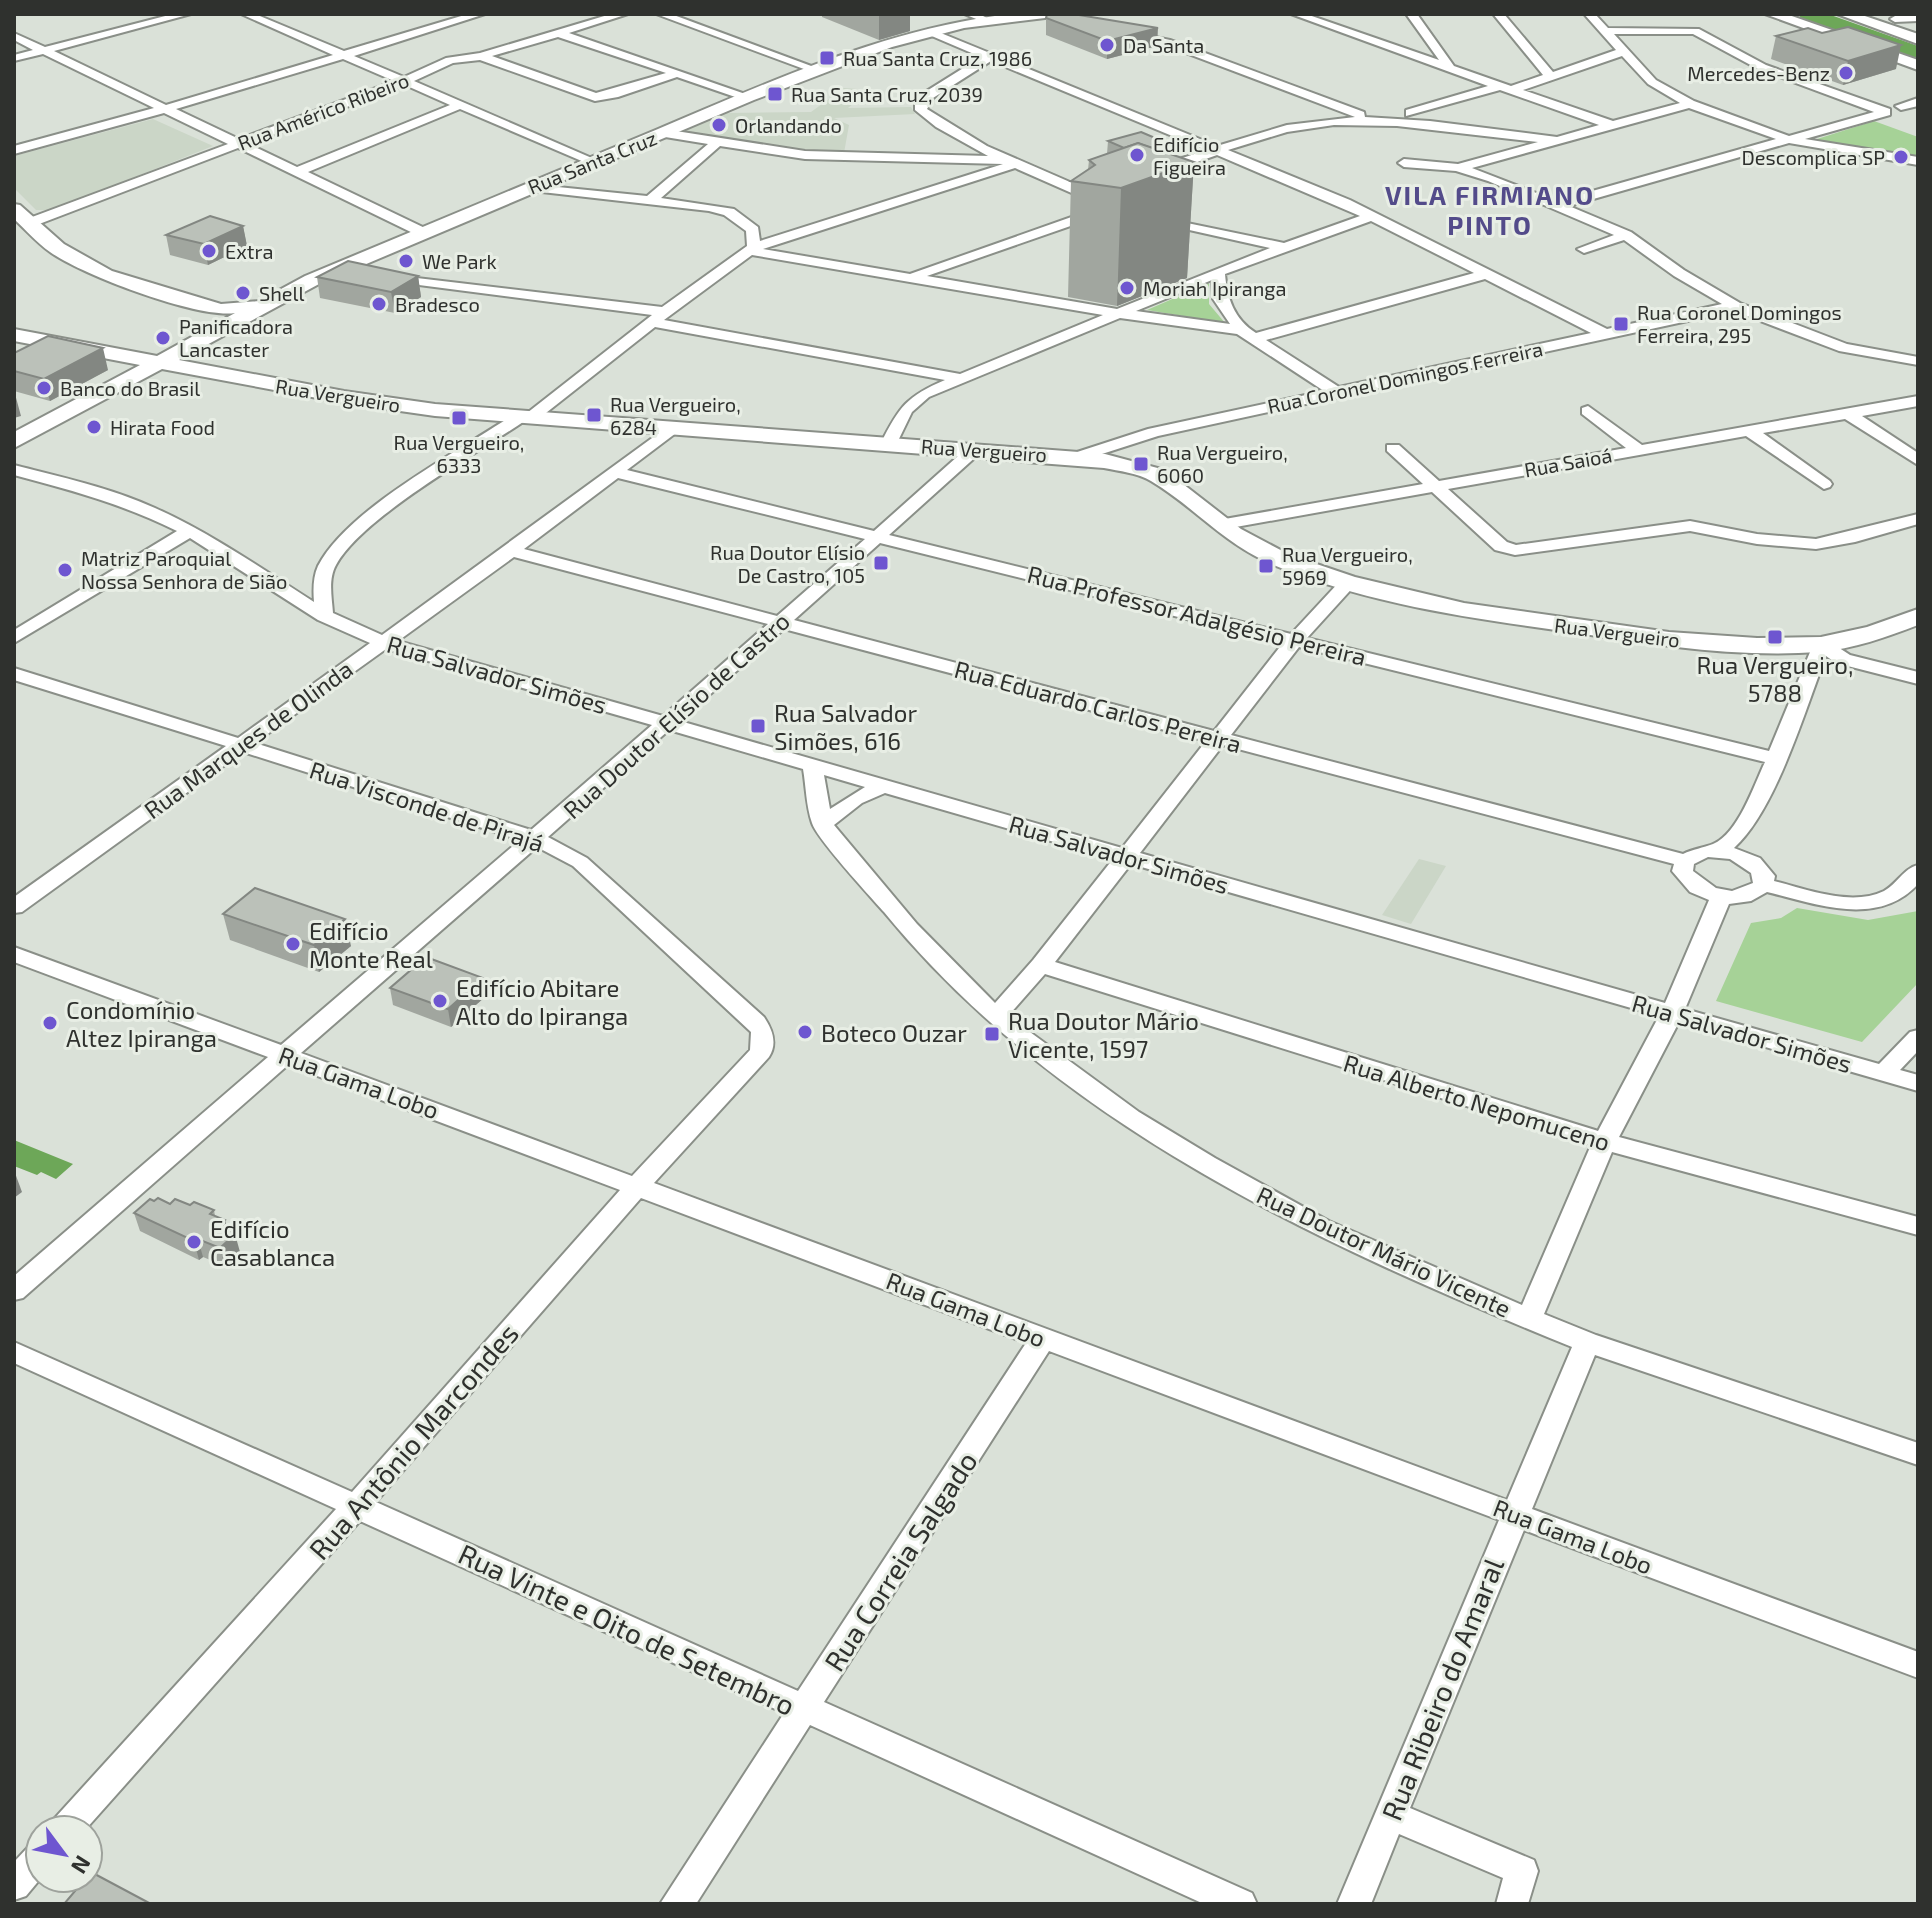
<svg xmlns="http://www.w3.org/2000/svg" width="1932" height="1918" font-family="'Exo 2',sans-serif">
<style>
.built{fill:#cbd6c7}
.green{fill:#a6d297}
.water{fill:#6da758}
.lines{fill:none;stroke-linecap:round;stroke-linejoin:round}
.river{fill:#6da758;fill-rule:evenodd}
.minor-casing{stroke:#8a8f88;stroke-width:4}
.major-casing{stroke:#8a8f88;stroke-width:4}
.minor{fill:#fff;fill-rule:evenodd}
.major{fill:#fff;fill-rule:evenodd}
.wall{fill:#a1a69f}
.shaded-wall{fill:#838782}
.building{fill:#bbc1b9;stroke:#838782;stroke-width:2}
.poi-dot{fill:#6e56d0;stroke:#e8eee5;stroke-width:3}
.labels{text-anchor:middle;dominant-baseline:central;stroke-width:6;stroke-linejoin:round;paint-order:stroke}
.far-poi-label{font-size:20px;fill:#2f312e;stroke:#e8eee5;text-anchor:start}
.far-street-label{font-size:20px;fill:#2f312e;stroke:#e8eee5}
.street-label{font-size:24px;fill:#2f312e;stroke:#e8eee5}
.poi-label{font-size:24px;fill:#2f312e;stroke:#e8eee5;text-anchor:start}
.far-district-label{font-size:26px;font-weight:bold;letter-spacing:2px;fill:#534b8a;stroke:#e8eee5}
.near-street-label{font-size:28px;fill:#2f312e;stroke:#e8eee5}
</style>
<rect width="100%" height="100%" fill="#dae1d8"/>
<g class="built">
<path d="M 844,88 L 870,90 L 848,108 L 911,107 L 915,114 L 834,118 L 849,125 L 844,153 L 787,149 L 681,132 L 726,113 L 811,112 Z"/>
<path d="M 153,119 L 213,146 L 52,210 L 36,210 L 14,188 L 14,156 Z"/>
<path d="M 1419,859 L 1446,866 L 1411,924 L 1382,915 Z"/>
</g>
<g class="green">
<path d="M 1874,121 L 1918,137 L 1918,158 L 1820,144 L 1814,140 Z"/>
<path d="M 1209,283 L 1209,304 L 1225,323 L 1147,310 Z"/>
<path d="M 1797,908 L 1868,920 L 1918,911 L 1918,983 L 1862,1042 L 1716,1001 L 1751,923 L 1781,918 Z"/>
</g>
<path class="water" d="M 14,1140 L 73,1164 L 56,1179 L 41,1172 L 37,1175 L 14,1166 Z"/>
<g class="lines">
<path class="river" d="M 1798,14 L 1828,14 L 1918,46 L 1918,60 L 1801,18 Z"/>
<defs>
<g id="minor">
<path d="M 173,14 L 191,14 L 54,51 L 166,105 L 333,55 L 241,14 L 255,14 L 344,51 L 468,14 L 485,14 L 354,56 L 404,77 L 446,58 L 480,53 L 611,14 L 628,14 L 569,33 L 754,97 L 744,100 L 677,77 L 618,97 L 595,101 L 480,60 L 453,63 L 414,81 L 601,162 L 591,165 L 460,109 L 308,172 L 429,230 L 429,236 L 419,236 L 238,148 L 34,226 L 24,226 L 24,220 L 228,144 L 164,113 L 14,154 L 14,146 L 154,108 L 43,54 L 14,61 L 14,55 L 33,50 L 14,40 L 14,33 L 45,47 ZM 558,37 L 666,73 L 596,93 L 492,56 ZM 343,59 L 394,81 L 239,139 L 176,109 ZM 405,85 L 450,105 L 297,167 L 249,144 Z"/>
<path d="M 656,14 L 671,14 L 822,70 L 812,72 Z"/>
<path d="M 964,14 L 979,14 L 991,20 L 986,23 Z"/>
<path d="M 1291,14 L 1306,14 L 1439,60 L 1406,14 L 1417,14 L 1454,66 L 1511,86 L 1543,75 L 1493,14 L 1504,14 L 1553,72 L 1616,50 L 1584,14 L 1595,14 L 1608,28 L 1699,29 L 1766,65 L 1890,109 L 1890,115 L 1805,139 L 1918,157 L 1918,165 L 1789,143 L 1569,206 L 1631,232 L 1684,270 L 1740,303 L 1847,344 L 1918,357 L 1918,365 L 1839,351 L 1734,311 L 1158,436 L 1077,462 L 1071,460 L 1071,454 L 1148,429 L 1324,391 L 1237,334 L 1120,318 L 929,397 L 912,412 L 897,443 L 889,448 L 881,443 C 899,407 907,396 945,380 L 655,327 L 537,420 L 526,420 C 478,453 362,517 336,565 C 328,579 332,598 333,613 L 382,635 L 674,422 L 682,427 L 680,430 L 627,470 L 874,531 L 967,448 L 973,446 L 981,451 L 979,454 L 889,535 L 1291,634 L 1342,579 L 1348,578 L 1357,583 L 1307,638 L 1769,751 L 1815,640 L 1827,640 L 1850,655 L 1918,672 L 1918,684 L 1836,663 L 1826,656 C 1805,710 1776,810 1734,848 L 1760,858 L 1775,876 L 1774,881 C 1807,889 1851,907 1884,891 C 1897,884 1904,868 1918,865 L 1918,884 C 1878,928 1816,904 1767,892 L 1751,901 L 1729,904 L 1685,1009 L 1879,1064 L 1910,1032 L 1918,1030 L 1918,1051 L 1900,1070 L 1918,1075 L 1918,1091 L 1679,1022 L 1619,1137 L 1918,1217 L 1918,1235 L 1612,1152 L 1544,1314 L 1596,1335 L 1918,1443 L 1918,1465 L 1595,1355 L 1532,1509 L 1918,1652 L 1918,1678 L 1524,1530 L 1410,1808 L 1534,1860 L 1538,1871 L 1528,1904 L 1496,1904 L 1503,1878 L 1399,1834 L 1371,1904 L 1337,1904 L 1499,1520 L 1049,1351 L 824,1702 L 1252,1893 L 1257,1904 L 1204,1904 L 810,1725 L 696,1904 L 660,1904 L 784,1713 L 360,1521 L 85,1830 L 48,1830 L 53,1820 L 336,1509 L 14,1363 L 14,1342 L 352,1492 L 620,1190 L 288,1065 L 23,1298 L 14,1300 L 14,1276 L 268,1057 L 14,962 L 14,947 L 281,1045 L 520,840 L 243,752 L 22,912 L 14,913 L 14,897 L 226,746 L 14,680 L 14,668 L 238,738 L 370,643 L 318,620 L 190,538 L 14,643 L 14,630 L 177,531 C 125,505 71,490 14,475 L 14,465 C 61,477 111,488 155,508 C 211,533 262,569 314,602 C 313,590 313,577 318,566 C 348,508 461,450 516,413 L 527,413 L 652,315 L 388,281 L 383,280 L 383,274 L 662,307 L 747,246 L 746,231 L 724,215 L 709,211 L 533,191 L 527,187 L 528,184 L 647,196 L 708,144 L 659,136 L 657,133 L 663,129 L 805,151 L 988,156 L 936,127 L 915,110 L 915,104 L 925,92 L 981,57 L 927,34 L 927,30 L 931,29 L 1217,146 L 1287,125 L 1355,117 L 1162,44 L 1125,35 L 1125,31 L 1170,40 L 1364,112 L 1365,117 L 1430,121 L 1557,137 L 1599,125 L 1500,90 L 1406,116 L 1406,110 L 1488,86 ZM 1614,34 L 1693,34 L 1758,69 L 1874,112 L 1789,136 L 1694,101 L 1656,80 ZM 1622,56 L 1648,84 L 1680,103 L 1613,121 L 1523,90 ZM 991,61 L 1206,150 L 1159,166 L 1159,172 L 1169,172 L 1217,155 L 1360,216 L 1284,243 L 1158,217 L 1158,223 L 1270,248 L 1117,309 L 927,276 L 1102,215 L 1104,212 L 1097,208 L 910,274 L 763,249 L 1015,168 L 1092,202 L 1102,202 L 1102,196 L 987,146 L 927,109 L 933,98 ZM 1689,108 L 1776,139 L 1557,201 L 1472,168 ZM 1334,125 L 1397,126 L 1538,142 L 1458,164 L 1404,159 L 1398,163 L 1404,167 L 1456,171 L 1488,181 L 1614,235 L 1577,249 L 1584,253 L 1624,240 L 1674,276 L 1722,304 L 1607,329 L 1350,200 L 1228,150 L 1287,132 ZM 720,146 L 805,159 L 1003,164 L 760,241 L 758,227 L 734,209 L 661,198 ZM 1371,221 L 1474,273 L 1256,333 C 1234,319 1227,298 1225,274 ZM 752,255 L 1103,315 L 960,374 L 664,320 ZM 1485,279 L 1591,333 L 1339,387 L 1266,340 ZM 1212,280 L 1213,299 L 1230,324 L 1136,311 ZM 618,478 L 865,539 L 777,616 L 524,549 ZM 880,543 L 1283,643 L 1214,731 L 794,620 ZM 514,557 L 768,624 L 663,716 L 398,641 ZM 784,629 L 1206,741 L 1122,848 L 680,721 ZM 1299,647 L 1765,762 C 1754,785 1738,834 1713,844 C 1703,848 1693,849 1683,854 L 1231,735 ZM 386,649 L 652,725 L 531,830 L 255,743 ZM 669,730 L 803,769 C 806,786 806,806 812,823 C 817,839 869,895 884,912 C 1059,1126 1321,1245 1572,1347 L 1507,1500 L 654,1183 L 769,1057 C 778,1043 772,1029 764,1017 L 587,858 L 548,837 ZM 1223,745 L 1674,864 L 1672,871 L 1690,892 L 1709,900 L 1665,1003 L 1140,853 ZM 824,775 L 865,787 L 830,809 ZM 885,793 L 1113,859 L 1033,960 L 995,1003 L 917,924 L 834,825 L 862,803 ZM 537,847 L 573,866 L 751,1032 L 750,1050 L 632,1176 L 301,1053 ZM 1708,857 L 1730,859 L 1751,873 L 1753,883 L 1732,891 L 1716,888 L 1693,871 L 1694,864 ZM 1131,864 L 1659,1016 L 1598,1131 L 1595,1130 L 1055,962 ZM 1045,974 L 1591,1145 L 1522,1305 L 1329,1221 L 1215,1158 L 1139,1112 L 1008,1016 ZM 641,1198 L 1026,1343 L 798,1691 L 376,1502 Z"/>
<path d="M 1918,15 L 1918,21 L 1895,22 L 1890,19 L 1895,16 Z"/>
<path d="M 1918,98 L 1918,106 L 1901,110 L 1895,106 Z"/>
<path d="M 1918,396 L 1918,406 L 1862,416 L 1918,453 L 1918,465 L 1845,419 L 1763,433 L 1830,481 L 1832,484 L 1830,487 L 1824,489 L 1746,436 L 1448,489 L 1507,542 L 1516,545 L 1690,521 L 1757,534 L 1816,539 L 1918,514 L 1918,524 L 1855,542 L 1816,549 L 1757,544 L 1690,531 L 1515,555 L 1495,550 L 1432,492 L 1219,530 L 1211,525 L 1219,520 L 1423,484 L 1387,451 L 1387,445 L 1399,445 L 1439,481 L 1626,448 L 1582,414 L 1582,408 L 1588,406 L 1642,445 Z"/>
<path d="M 40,1841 L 41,1878 L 26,1896 L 14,1900 L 14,1862 L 29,1846 Z"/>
</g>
<g id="major">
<path d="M 1009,14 L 1052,14 L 1045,18 L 964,28 L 892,47 L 754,100 L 319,284 L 179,360 L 344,391 L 435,404 L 1105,454 L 1165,470 L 1241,529 L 1290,555 L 1355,577 L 1464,603 L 1669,632 L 1757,638 L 1821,637 L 1867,627 L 1918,609 L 1918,625 C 1887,637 1853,649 1819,652 C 1738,658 1657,645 1577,633 C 1476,619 1371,605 1276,566 C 1224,545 1195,507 1151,481 C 1138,473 1119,471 1104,468 L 435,416 L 344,403 L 162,369 L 14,448 L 14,432 L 140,365 L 14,341 L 14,329 L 157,356 L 235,313 C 199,319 82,275 50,252 C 37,243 26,230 14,219 L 14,204 L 20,205 L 64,244 L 112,271 L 221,304 L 259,301 L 305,276 C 423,227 540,178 658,129 C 771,81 886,29 1009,14 Z"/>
<path d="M 1765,14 L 1786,14 L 1918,60 L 1918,70 Z"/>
<path d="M 1837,14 L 1859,14 L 1918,34 L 1918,44 Z"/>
</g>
</defs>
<use href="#minor" class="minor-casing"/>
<use href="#major" class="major-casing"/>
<use href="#minor" class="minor"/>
<use href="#major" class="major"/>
</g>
<g class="wall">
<path d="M 822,14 L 910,14 L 910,31 L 879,40 L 822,17 Z"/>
<path d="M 1046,18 L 1157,46 L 1107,59 L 1046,35 Z"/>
<path d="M 1822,33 L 1896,69 L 1843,85 L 1771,59 L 1776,36 Z"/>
<path d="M 1108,141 L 1167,143 L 1166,153 L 1194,162 L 1187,278 L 1117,306 L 1068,297 L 1071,181 L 1088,170 L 1089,160 L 1107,154 Z"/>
<path d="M 243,226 L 247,246 L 208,265 L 170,255 L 166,235 Z"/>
<path d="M 418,276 L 421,297 L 395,313 L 320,298 L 317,277 Z"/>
<path d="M 14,353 L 108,370 L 50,401 L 14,391 Z"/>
<path d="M 223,914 L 351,946 L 319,972 L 230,940 Z"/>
<path d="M 483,978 L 486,996 L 451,1027 L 393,1005 L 390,988 Z"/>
<path d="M 154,1201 L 214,1210 L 215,1216 L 225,1220 L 227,1229 L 240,1252 L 225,1266 L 203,1257 L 199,1260 L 140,1231 L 134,1213 Z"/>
</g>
<g class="shaded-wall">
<path d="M 879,14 L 910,14 L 910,31 L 879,40 Z"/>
<path d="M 1158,28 L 1157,46 L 1107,59 L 1107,41 Z"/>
<path d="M 1901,45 L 1896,69 L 1843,85 L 1848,61 Z"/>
<path d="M 1167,143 L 1166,156 L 1133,152 Z"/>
<path d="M 1194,162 L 1187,278 L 1117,306 L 1121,188 Z"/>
<path d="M 243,226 L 247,246 L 208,265 L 204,244 Z"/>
<path d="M 418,276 L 421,297 L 395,313 L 391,292 Z"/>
<path d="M 103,348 L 108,370 L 50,401 L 44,379 Z"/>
<path d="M 14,394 L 15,394 L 21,416 L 14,418 Z"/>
<path d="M 345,919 L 351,946 L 319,972 L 314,945 Z"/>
<path d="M 483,978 L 486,996 L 451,1027 L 448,1009 Z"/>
<path d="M 15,1173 L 22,1192 L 14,1198 L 14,1175 Z"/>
<path d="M 225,1220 L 230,1238 L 235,1234 L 240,1252 L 225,1266 L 220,1248 L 221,1224 Z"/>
<path d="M 198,1239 L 203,1257 L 199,1260 L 194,1241 Z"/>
</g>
<g class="building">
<path d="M 1047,14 L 1073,14 L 1158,28 L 1107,41 L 1046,18 Z"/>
<path d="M 1848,27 L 1901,45 L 1848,61 L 1776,36 L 1808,28 L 1822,33 Z"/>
<path d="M 1141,132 L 1167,143 L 1151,148 L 1138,143 L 1124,148 L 1108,141 Z"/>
<path d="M 1138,143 L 1194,162 L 1121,188 L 1071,181 L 1095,165 L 1089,160 Z"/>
<path d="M 210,216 L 243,226 L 204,244 L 166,235 Z"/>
<path d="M 348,261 L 418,276 L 391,292 L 317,277 Z"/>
<path d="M 48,336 L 103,348 L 44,379 L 14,371 L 14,353 Z"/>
<path d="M 255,888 L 345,919 L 314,945 L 223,914 Z"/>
<path d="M 426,957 L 483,978 L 448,1009 L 390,988 Z"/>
<path d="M 158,1198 L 170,1204 L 175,1199 L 190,1205 L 194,1202 L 214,1210 L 210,1214 L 225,1220 L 221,1224 L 235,1234 L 220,1248 L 198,1239 L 194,1241 L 134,1213 L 150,1199 L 154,1201 Z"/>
<path d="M 91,1872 L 151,1904 L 64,1904 L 86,1878 L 88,1878 Z"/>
</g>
<g class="poi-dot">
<circle cx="1107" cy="45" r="8"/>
<rect x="819" y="50" width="16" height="16" rx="4"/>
<circle cx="1846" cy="73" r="8"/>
<rect x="767" y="86" width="16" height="16" rx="4"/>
<circle cx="719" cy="125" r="8"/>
<circle cx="1137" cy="155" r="8"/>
<circle cx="1901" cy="157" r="8"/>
<circle cx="209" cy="251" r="8"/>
<circle cx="406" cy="261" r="8"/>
<circle cx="1127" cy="288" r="8"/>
<circle cx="243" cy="293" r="8"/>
<circle cx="379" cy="304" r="8"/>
<rect x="1613" y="316" width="16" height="16" rx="4"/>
<circle cx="163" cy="338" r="8"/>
<circle cx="44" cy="388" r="8"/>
<rect x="586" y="407" width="16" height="16" rx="4"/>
<rect x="451" y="410" width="16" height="16" rx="4"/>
<circle cx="94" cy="427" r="8"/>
<rect x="1133" y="456" width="16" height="16" rx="4"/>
<rect x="873" y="555" width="16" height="16" rx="4"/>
<rect x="1258" y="558" width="16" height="16" rx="4"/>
<circle cx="65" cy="570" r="8"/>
<rect x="1767" y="629" width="16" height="16" rx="4"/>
<rect x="750" y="718" width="16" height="16" rx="4"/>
<circle cx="293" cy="944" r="8"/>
<circle cx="440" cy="1001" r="8"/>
<circle cx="50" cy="1023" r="8"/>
<circle cx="805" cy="1032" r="8"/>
<rect x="984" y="1026" width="16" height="16" rx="4"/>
<circle cx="194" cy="1242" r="8"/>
</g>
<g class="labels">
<g class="far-poi-label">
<text x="1123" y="45">Da Santa</text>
<text x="843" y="58">Rua Santa Cruz, 1986</text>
<text x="1830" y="73" text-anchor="end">Mercedes-Benz</text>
<text x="791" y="94">Rua Santa Cruz, 2039</text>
<text x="735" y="125">Orlandando</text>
<text x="1153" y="144">Edifício<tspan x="1153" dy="23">Figueira</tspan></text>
<text x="1885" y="157" text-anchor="end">Descomplica SP</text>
<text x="225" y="251">Extra</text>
<text x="422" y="261">We Park</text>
<text x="1143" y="288">Moriah Ipiranga</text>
<text x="259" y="293">Shell</text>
<text x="395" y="304">Bradesco</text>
<text x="1637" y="312">Rua Coronel Domingos<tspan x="1637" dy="23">Ferreira, 295</tspan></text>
<text x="179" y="326">Panificadora<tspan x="179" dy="23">Lancaster</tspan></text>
<text x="60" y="388">Banco do Brasil</text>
<text x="610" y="404">Rua Vergueiro,<tspan x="610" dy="23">6284</tspan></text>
<text x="110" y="427">Hirata Food</text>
<text x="459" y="442" text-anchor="middle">Rua Vergueiro,<tspan x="459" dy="23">6333</tspan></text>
<text x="1157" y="452">Rua Vergueiro,<tspan x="1157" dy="23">6060</tspan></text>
<text x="865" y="552" text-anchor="end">Rua Doutor Elísio<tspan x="865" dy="23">De Castro, 105</tspan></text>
<text x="1282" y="554">Rua Vergueiro,<tspan x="1282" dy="23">5969</tspan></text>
<text x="81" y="558">Matriz Paroquial<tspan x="81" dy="23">Nossa Senhora de Sião</tspan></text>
</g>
<g class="far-street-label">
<text transform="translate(323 111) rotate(-21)">Rua Américo Ribeiro</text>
<text transform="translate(592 162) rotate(-22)">Rua Santa Cruz</text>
<text transform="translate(1405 377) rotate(-12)">Rua Coronel Domingos Ferreira</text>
<text transform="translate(338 395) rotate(9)">Rua Vergueiro</text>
<text transform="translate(984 450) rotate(4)">Rua Vergueiro</text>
<text transform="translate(1568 462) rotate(-10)">Rua Saioá</text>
<text transform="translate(1617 632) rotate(7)">Rua Vergueiro</text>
</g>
<g class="street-label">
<text transform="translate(1197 615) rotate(14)">Rua Professor Adalgésio Pereira</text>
<text transform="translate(497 674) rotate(16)">Rua Salvador Simões</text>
<text transform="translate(1098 706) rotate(15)">Rua Eduardo Carlos Pereira</text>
<text transform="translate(676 715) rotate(-42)">Rua Doutor Elísio de Castro</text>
<text transform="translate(248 739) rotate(-36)">Rua Marques de Olinda</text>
<text transform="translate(427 806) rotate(18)">Rua Visconde de Pirajá</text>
<text transform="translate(1119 854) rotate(16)">Rua Salvador Simões</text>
<text transform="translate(1742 1033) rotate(16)">Rua Salvador Simões</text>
<text transform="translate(359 1082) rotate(20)">Rua Gama Lobo</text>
<text transform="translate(1477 1102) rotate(17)">Rua Alberto Nepomuceno</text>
<text transform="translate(1384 1251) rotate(25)">Rua Doutor Mário Vicente</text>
<text transform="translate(966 1309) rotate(21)">Rua Gama Lobo</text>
<text transform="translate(1573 1536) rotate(21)">Rua Gama Lobo</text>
</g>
<g class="poi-label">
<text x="1775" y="664" text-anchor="middle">Rua Vergueiro,<tspan x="1775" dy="28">5788</tspan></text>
<text x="774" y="712">Rua Salvador<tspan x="774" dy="28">Simões, 616</tspan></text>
<text x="309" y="930">Edifício<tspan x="309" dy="28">Monte Real</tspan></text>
<text x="456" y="987">Edifício Abitare<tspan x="456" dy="28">Alto do Ipiranga</tspan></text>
<text x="66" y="1009">Condomínio<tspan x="66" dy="28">Altez Ipiranga</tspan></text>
<text x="1008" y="1020">Rua Doutor Mário<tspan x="1008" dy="28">Vicente, 1597</tspan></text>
<text x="821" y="1032">Boteco Ouzar</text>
<text x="210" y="1228">Edifício<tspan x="210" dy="28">Casablanca</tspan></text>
</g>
<g class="far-district-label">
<text x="1490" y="194">VILA FIRMIANO<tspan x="1490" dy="30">PINTO</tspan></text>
</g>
<g class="near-street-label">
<text transform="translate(413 1441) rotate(-49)">Rua Antônio Marcondes</text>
<text transform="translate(900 1561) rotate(-57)">Rua Correia Salgado</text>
<text transform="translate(627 1629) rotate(25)">Rua Vinte e Oito de Setembro</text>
<text transform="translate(1442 1689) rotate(-68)">Rua Ribeiro do Amaral</text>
</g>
</g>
<rect width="1932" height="1918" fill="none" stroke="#2f312e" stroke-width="32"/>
<g transform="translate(64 1854) rotate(122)"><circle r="38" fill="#e8eee5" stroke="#9ea29c" stroke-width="2"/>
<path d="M0-6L14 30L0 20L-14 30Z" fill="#6e56d0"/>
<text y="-12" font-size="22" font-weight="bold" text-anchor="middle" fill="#2f312e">N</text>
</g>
</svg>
